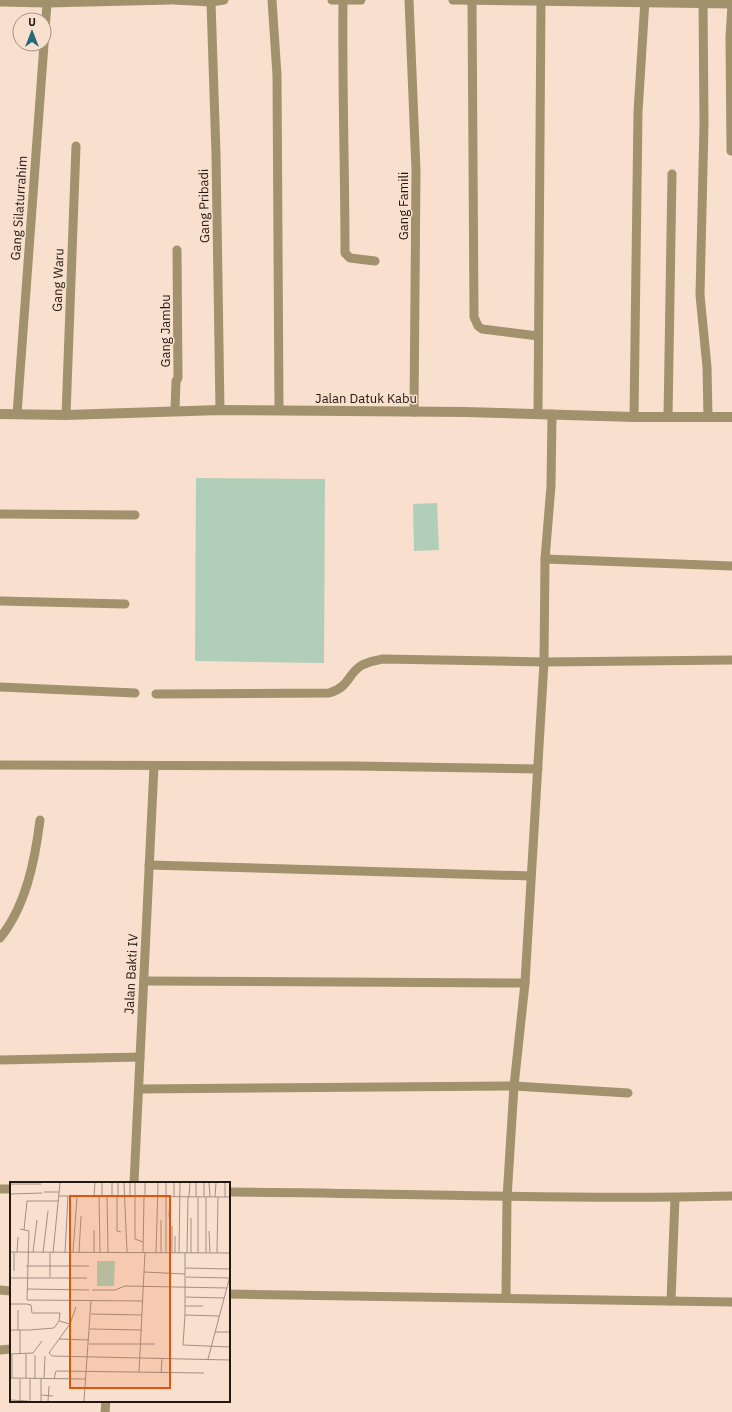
<svg xmlns="http://www.w3.org/2000/svg" width="732" height="1412" font-family="'IBM Plex Sans',sans-serif">
<style>
.green{fill:#b1ceb9}
.lines{fill:none;stroke-linecap:round;stroke-linejoin:round}
.minor{stroke:#a2916d;stroke-width:9}
.tertiary{stroke:#a2916d;stroke-width:10}
.labels{text-anchor:middle;dominant-baseline:central;stroke-width:3;stroke-linejoin:round;paint-order:stroke}
.street-label{font-size:13px;fill:#221913;stroke:#f9dfcd}
.inset-road{fill:none;stroke:#a39083;stroke-width:1}
.view{fill:#de560c;fill-opacity:0.15;stroke:#de560c;stroke-width:2}
.inset-edge{fill:none;stroke:#221913;stroke-width:2}
</style>
<rect width="100%" height="100%" fill="#f9dfcd"/>
<g class="green">
<path d="M 196,478 L 325,479 L 324,663 L 195,661 Z"/>
<path d="M 437,503 L 439,550 L 414,551 L 413,504 Z"/>
</g>
<g class="lines">
<g class="minor">
<path d="M 174,0 L 211,2 L 224,0"/>
<path d="M 272,0 L 277,75 L 279,410"/>
<path d="M 332,0 L 361,0"/>
<path d="M 343,0 C 342,85 345,169 345,253 L 350,258 L 375,261"/>
<path d="M 409,0 L 416,170 L 414,412"/>
<path d="M 453,0 L 732,4"/>
<path d="M 472,0 L 474,317 L 478,326 L 482,329 L 538,336"/>
<path d="M 703,0 L 704,125 L 700,295 L 707,367 L 708,417"/>
<path d="M 0,2 L 47,3 L 171,0"/>
<path d="M 211,2 L 216,154 L 220,410"/>
<path d="M 731,151 L 730,37 L 732,4"/>
<path d="M 175,411 L 176,381 L 178,378 L 177,250"/>
<path d="M 17,414 L 47,3"/>
<path d="M 538,414 L 541,1"/>
<path d="M 66,415 L 76,146"/>
<path d="M 634,417 L 638,112 L 645,0"/>
<path d="M 668,417 L 672,174"/>
<path d="M 0,514 L 135,515"/>
<path d="M 545,559 L 732,566"/>
<path d="M 0,601 L 125,604"/>
<path d="M 0,687 L 135,693"/>
<path d="M 156,694 L 329,693 C 350,687 347,674 362,665 C 369,662 376,660 383,659 L 544,662 L 732,660"/>
<path d="M 0,765 L 355,766 L 538,769"/>
<path d="M 149,865 L 531,876"/>
<path d="M 0,938 C 26,906 35,860 40,820"/>
<path d="M 144,981 L 525,983"/>
<path d="M 0,1060 L 140,1057"/>
<path d="M 139,1089 L 514,1086 L 628,1093"/>
<path d="M 134,1183 L 154,766"/>
<path d="M 0,1189 L 11,1189"/>
<path d="M 229,1192 C 397,1193 564,1200 732,1196"/>
<path d="M 0,1290 L 11,1291"/>
<path d="M 229,1294 L 732,1302"/>
<path d="M 506,1297 L 507,1198 L 514,1086 L 525,983 L 544,662 L 545,559 L 551,486 L 552,414"/>
<path d="M 671,1301 L 675,1198"/>
<path d="M 0,1350 L 11,1349"/>
<path d="M 105,1412 L 106,1401"/>
</g>
<path class="tertiary" d="M 0,414 L 66,415 L 220,410 L 465,412 L 634,417 L 732,417"/>
</g>
<g class="labels">
<g class="street-label">
<text transform="translate(204 206) rotate(-91)">Gang Pribadi</text>
<text transform="translate(403 206) rotate(-90)">Gang Famili</text>
<text transform="translate(19 208) rotate(-86)">Gang Silaturrahim</text>
<text transform="translate(58 280) rotate(-88)">Gang Waru</text>
<text transform="translate(165 331) rotate(-90)">Gang Jambu</text>
<text x="366" y="398">Jalan Datuk Kabu</text>
<text transform="translate(131 974) rotate(-87)">Jalan Bakti IV</text>
</g>
</g>
<g transform="translate(10 1182)">
<rect width="220" height="220" fill="#f9dfcd"/>
<path d="M 87,79 L 105,79 L 104,104 L 87,104 Z" fill="#b1ceb9"/>
<path class="inset-road" d="M 92,1 L 92,14M 114,1 L 117,70M 125,1 L 125,57 L 133,60M 186,1 L 186,15M 194,1 L 194,15M 199,1 L 200,15M 215,1 L 215,15M 0,2 L 31,2M 34,10 L 49,10M 0,12 L 32,11M 49,14 L 220,15M 84,14 L 85,1M 97,14 L 98,70M 102,14 L 102,1M 107,14 L 107,49 L 111,50M 108,14 L 108,1M 120,14 L 120,1M 89,15 L 90,70M 135,15 L 135,1M 164,15 L 164,1M 179,15 L 180,1M 188,15 L 188,71M 205,15 L 206,1M 159,35 L 160,15M 10,47 L 19,49 L 17,118M 14,48 L 17,19 L 49,19M 199,49 L 200,71M 165,54 L 165,71M 0,70 L 220,71M 4,70 L 4,89M 7,70 L 8,55M 23,70 L 27,38M 63,70 L 67,15M 84,70 L 84,48M 133,70 L 134,15M 33,71 L 38,29M 40,71 L 40,95M 43,71 L 50,1M 55,71 L 58,14M 69,71 L 71,34M 146,71 L 148,1M 151,71 L 151,38M 156,71 L 156,1M 162,71 L 162,44M 169,71 L 170,1M 175,71 L 175,133 L 209,134M 177,71 L 178,15M 181,71 L 181,36M 196,71 L 196,15M 207,71 L 208,15M 16,84 L 79,84M 175,86 L 220,87M 134,90 L 175,92M 176,95 L 219,96M 0,96 L 77,96M 17,107 L 79,108M 82,108 L 105,108 L 115,104 L 217,106M 176,115 L 214,116M 17,118 L 133,119M 0,122 L 17,122M 17,122 L 21,123 L 22,131 L 50,131 L 49,139 L 60,142 L 39,171 L 42,174 L 220,178M 175,124 L 193,124M 81,132 L 132,133M 175,133 L 173,163 L 220,165M 60,142 L 66,125M 80,147 L 132,148M 0,148 L 19,148M 8,148 L 8,128M 19,148 L 44,146 L 49,139M 205,150 L 220,150M 49,157 L 79,158M 79,162 L 145,162M 0,172 L 23,171 L 32,159M 2,172 L 2,196M 10,172 L 10,148M 198,177 L 220,94M 129,190 L 135,70M 151,191 L 152,177M 0,196 L 75,197M 16,196 L 16,172M 10,197 L 10,219M 25,197 L 25,173M 34,197 L 35,174M 44,197 L 46,189 L 194,191M 31,213 L 43,214M 0,218 L 0,196M 0,218 L 18,219M 20,219 L 20,197M 31,219 L 31,197M 38,219 L 39,204M 74,219 L 81,118"/>
<path class="view" d="M 60,14 L 160,14 L 160,206 L 60,206 Z"/>
<rect width="220" height="220" class="inset-edge"/>
</g>
<g transform="translate(32 32)"><circle r="19" fill="#f9dfcd" stroke="#a39083"/>
<path d="M0-3L7 15L0 10L-7 15Z" fill="#246a7a"/>
<text y="-6" font-size="11" font-weight="bold" text-anchor="middle" fill="#221913">U</text>
</g>
</svg>
